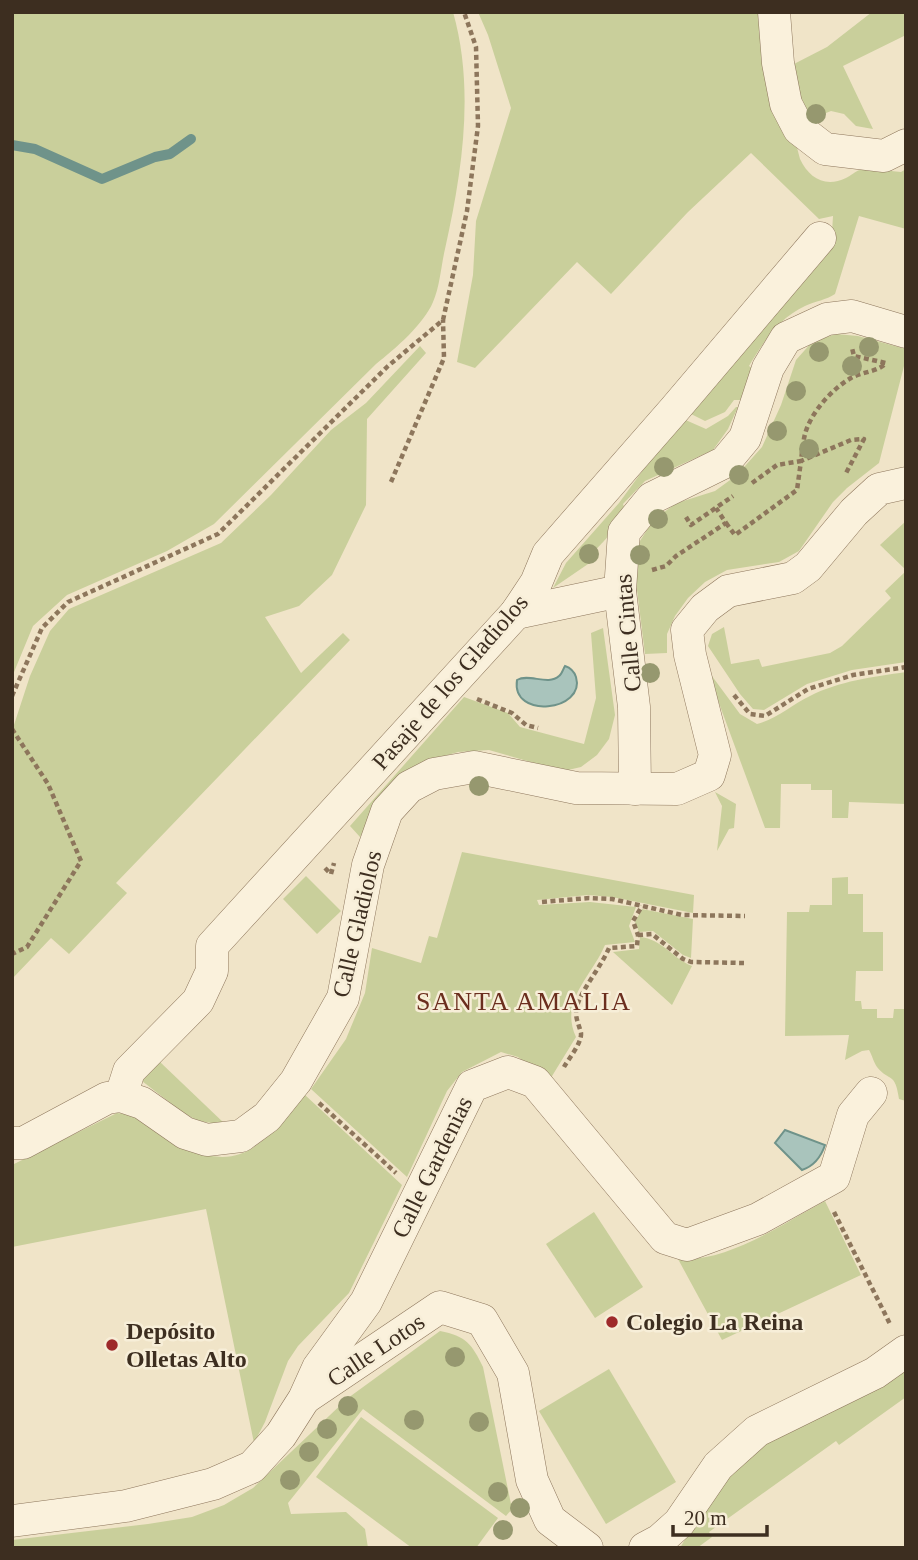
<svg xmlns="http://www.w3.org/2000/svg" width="918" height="1560" font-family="'Times New Roman',serif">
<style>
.green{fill:#c9cf9b}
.water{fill:#a9c4bc;stroke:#6f938a;stroke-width:2}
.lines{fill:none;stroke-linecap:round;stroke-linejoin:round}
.stream{stroke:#6f938a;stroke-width:10}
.minor-casing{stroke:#8d765c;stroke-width:33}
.path{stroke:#8d765c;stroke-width:4.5;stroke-dasharray:5 3.5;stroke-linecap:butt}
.minor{stroke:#faf1dc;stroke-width:32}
.tree{fill:#96986f}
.poi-dot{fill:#9e2a2b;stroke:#f7eed8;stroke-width:2.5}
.labels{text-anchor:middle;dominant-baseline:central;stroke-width:5;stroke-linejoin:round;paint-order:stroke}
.street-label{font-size:24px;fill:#3d2e20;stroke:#f7eed8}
.poi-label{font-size:24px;font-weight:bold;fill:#3d2e20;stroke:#f7eed8;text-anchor:start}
.neighbourhood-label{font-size:26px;letter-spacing:2px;fill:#6b2e1e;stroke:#f7eed8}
</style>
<rect width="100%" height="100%" fill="#f0e4c8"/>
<g class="green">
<path d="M 12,12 L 453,12 C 475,89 462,173 445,249 C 441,266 440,286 433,302 C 424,324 395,349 376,364 L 214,524 L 167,551 L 67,595 L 33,626 L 12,677 Z"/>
<path d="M 478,12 L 761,12 L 800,159 C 809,178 825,188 846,178 C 851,176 855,171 860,170 C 873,168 888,171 901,172 L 906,169 L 906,229 L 859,216 L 835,294 C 826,300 816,301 805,306 C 779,318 763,342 749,366 L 752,368 L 741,400 L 734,400 L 725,412 L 705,421 L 687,412 L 831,249 L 833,216 L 819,219 L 751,153 L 688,212 L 611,294 L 577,262 L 475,368 L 457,362 L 473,275 L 476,221 L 511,108 L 488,35 Z"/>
<path d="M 872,12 L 906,12 L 906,35 L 843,66 L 873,129 L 856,126 L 844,114 L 831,111 L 809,120 L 791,81 L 792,65 L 827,47 Z"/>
<path d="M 836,334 L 858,336 L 906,349 L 906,366 L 904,366 L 879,463 L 847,488 L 833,502 L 799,551 L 779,562 L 727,570 L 705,582 L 688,598 L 675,616 L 667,634 L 667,653 L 645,654 L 634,566 L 638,544 L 654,519 L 677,503 L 715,491 L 737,475 L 762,447 L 781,405 L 796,360 L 812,342 Z"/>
<path d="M 420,346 L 426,353 L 367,419 L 366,505 L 332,575 L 299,606 L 265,617 L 301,673 L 343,633 L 350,640 L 116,883 L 127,893 L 69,954 L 51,938 L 12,979 L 12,731 L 30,676 L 50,631 L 69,609 L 221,543 L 271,495 L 331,430 L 366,403 Z"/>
<path d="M 736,407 L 738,407 L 728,429 L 713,450 L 645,481 L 623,504 L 624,507 C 618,516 615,524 610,533 C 604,544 592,549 591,562 L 553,588 L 566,563 L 619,503 L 681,418 L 706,429 L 728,416 Z"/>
<path d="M 906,521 L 906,570 L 880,545 Z"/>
<path d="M 906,571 L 906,662 L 852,670 L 807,684 L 764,710 L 753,709 L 740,694 L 708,646 L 712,634 L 724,627 L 731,664 L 759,659 L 762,667 L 830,653 L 842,646 L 891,598 L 885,591 Z"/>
<path d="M 603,628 L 615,715 L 609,739 L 597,755 L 581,767 L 568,770 L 555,769 L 489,750 L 458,752 L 431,760 L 375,809 L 360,837 L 350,826 L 464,697 L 508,713 L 520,727 L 584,744 L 596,698 L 591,633 Z"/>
<path d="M 706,668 L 740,714 L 757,724 C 777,719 791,705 810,696 C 839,681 873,677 906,672 L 906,804 L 849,802 L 848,818 L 832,818 L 832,790 L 811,790 L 811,784 L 781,784 L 780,828 L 765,828 Z"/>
<path d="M 715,792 L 736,804 L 734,828 L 729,829 L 717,851 L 722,806 Z"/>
<path d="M 462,852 L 694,895 L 693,913 L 612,897 L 588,895 L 537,900 L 539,905 L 590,902 L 636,907 L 629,926 L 635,942 L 605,945 C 592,976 559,1001 576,1037 L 549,1081 L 518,1057 L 501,1052 L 462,1072 L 447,1091 L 407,1177 L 311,1089 L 346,1039 L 365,993 L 372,948 L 421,963 L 429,936 L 437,938 Z"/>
<path d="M 306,876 L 341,911 L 317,934 L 283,899 Z"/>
<path d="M 848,877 L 848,894 L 863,894 L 863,932 L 883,932 L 883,971 L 856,971 L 855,1001 L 861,1001 L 862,1009 L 877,1009 L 877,1018 L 893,1018 L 894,1009 L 906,1009 L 906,1101 L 899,1099 C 895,1071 890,1083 877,1067 C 874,1063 872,1055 869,1050 L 862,1051 L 845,1060 L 849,1035 L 785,1036 L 787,912 L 809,912 L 810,905 L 832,905 L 832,878 Z"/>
<path d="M 642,909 L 693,919 L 691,958 L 683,955 L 653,931 L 639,932 L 635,922 Z"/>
<path d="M 640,937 C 662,939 672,958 692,966 L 672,1005 L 613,952 L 639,949 Z"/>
<path d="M 160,1062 L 226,1125 L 198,1121 L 182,1112 L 142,1081 Z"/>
<path d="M 305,1095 L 402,1185 L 349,1293 L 298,1346 L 288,1361 L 265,1422 L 254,1443 L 206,1209 L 12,1247 L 12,1165 L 117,1113 C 135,1114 150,1126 165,1136 C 236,1180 259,1149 305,1095 Z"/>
<path d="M 825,1201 L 861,1275 L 722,1340 L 678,1259 C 727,1263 782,1224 825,1201 Z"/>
<path d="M 594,1212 L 643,1287 L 595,1318 L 546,1244 Z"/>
<path d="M 440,1331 C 466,1336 472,1344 483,1367 L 512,1509 L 506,1516 L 363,1409 L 288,1503 L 291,1514 L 346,1512 L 365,1529 L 368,1548 L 12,1548 L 12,1540 L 148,1524 L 192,1517 L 224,1505 L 253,1488 L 348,1398 Z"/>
<path d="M 906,1364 L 906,1397 L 839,1445 L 836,1441 L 709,1532 L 712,1537 L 697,1548 L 680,1548 L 710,1496 L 751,1451 Z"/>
<path d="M 609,1369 L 676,1482 L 606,1524 L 539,1411 Z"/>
<path d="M 361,1417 L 498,1518 L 476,1548 L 412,1548 L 316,1477 Z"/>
</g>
<g class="water">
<path d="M 565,666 C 571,668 574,671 576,677 C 586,711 511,720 517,680 C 529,673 548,686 559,676 C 562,674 563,669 565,666 Z"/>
<path d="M 785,1130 L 825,1145 C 821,1157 814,1166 802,1170 L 775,1143 Z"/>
</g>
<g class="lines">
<path class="stream" d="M 12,145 L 35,149 L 102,179 L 155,157 L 170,154 L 191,139"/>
<defs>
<g id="minor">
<path d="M 774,12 L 778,63 L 786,104 L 799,129 L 825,149 L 884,156 L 906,145"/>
<path d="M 516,613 L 620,591"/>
<path d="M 635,789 L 634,707 L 620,591 L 624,532 L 652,498 L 725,462 L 745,438 L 768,368 L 786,338 L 827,319 L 852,316 L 906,332"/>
<path d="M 121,1096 L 129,1071 L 198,1001 L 212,971 L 212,946 L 516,613 L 536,583 L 548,554 L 674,410 L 820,238"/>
<path d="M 12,1143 L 23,1143 L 107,1098 L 121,1096 L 142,1103 L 185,1133 L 207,1140 L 241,1136 L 267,1117 L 296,1081 L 343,998 L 368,865 L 387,811 L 409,787 L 434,774 L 474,767 L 576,788 L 677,789 L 709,775 L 715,755 L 690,655 L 687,630 L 705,608 L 728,591 L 793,578 L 808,567 L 854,512 L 879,489 L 906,483"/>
<path d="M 305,1398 L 440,1307 L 482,1320 L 513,1373 L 532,1480 L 550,1520 L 587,1548"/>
<path d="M 12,1521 L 126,1506 L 213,1484 L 252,1467 L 281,1435 L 304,1399 L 318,1368 L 366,1302 L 472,1086 L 508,1072 L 535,1082 L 665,1238 L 687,1245 L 758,1219 L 834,1177 L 853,1115 L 871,1093"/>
<path d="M 645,1548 L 660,1540 L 679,1523 L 718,1466 L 757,1431 L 875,1373 L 906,1351"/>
</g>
</defs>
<use href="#minor" class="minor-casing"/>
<g class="path">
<path d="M 391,482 L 444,358 L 443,320"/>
<path d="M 752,483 L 777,465 L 801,461 C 802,452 803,442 805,434 C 811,412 832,389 851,378 C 861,372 878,372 886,363 L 854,356 L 852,348"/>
<path d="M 686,517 L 691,525 L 733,496"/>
<path d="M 726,523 L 735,535 L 797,490 L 801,461 L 851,440 L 864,439 L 845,475"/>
<path d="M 652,570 L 666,566 L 676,556 L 726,523 L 716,508"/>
<path d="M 734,695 L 750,714 L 765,716 L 808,689 L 853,675 L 906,667"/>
<path d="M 12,696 L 42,628 L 68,602 L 218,534 L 388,366 L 443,320 L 467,211 L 478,126 L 476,47 L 464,12"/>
<path d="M 477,699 L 512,713 L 526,725 L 538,728"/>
<path d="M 12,729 L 48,784 L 81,861 L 27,947 L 12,954"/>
<path d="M 325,868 L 331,874 L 334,863"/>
<path d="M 542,902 L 589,898 L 612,899 L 682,915 L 745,916"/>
<path d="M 638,935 L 652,934 L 683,959 L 691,962 L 744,963"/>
<path d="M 564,1067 C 569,1058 582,1043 581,1033 C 579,1024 574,1017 577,1006 C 582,989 601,967 609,948 L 637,946 L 638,935 L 633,921 L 642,906"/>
<path d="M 319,1103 L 396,1173"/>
<path d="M 834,1212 L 891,1326"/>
</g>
<use href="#minor" class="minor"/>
</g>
<g class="tree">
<circle cx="816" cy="114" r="10"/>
<circle cx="869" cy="347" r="10"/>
<circle cx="819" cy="352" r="10"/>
<circle cx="852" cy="366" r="10"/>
<circle cx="796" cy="391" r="10"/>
<circle cx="777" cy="431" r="10"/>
<circle cx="809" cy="449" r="10"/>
<circle cx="664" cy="467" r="10"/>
<circle cx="739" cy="475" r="10"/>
<circle cx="658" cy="519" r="10"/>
<circle cx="589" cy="554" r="10"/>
<circle cx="640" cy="555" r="10"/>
<circle cx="650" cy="673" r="10"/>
<circle cx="479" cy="786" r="10"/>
<circle cx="455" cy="1357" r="10"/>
<circle cx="348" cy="1406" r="10"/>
<circle cx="414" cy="1420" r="10"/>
<circle cx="479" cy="1422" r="10"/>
<circle cx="327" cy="1429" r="10"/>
<circle cx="309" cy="1452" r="10"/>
<circle cx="290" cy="1480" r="10"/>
<circle cx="498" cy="1492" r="10"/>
<circle cx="520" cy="1508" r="10"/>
<circle cx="503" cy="1530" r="10"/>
</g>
<g class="poi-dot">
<circle cx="612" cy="1322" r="7"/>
<circle cx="112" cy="1345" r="7"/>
</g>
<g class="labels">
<g class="street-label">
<text transform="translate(628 633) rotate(-95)">Calle Cintas</text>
<text transform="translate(450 682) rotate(-49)">Pasaje de los Gladiolos</text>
<text transform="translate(357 924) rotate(-77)">Calle Gladiolos</text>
<text transform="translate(432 1167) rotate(-64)">Calle Gardenias</text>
<text transform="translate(376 1350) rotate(-34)">Calle Lotos</text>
</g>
<g class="poi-label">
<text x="626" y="1322">Colegio La Reina</text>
<text x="126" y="1331">Depósito<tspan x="126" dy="28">Olletas Alto</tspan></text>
</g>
<g class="neighbourhood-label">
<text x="524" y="1001">SANTA AMALIA</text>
</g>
</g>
<rect width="918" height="1560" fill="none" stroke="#3d2e20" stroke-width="28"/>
<path d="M673 1525v10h94v-10" fill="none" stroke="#3d2e20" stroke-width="3.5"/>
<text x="684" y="1525" font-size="21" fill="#3d2e20" stroke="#f7eed8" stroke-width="5" paint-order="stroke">20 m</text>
</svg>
